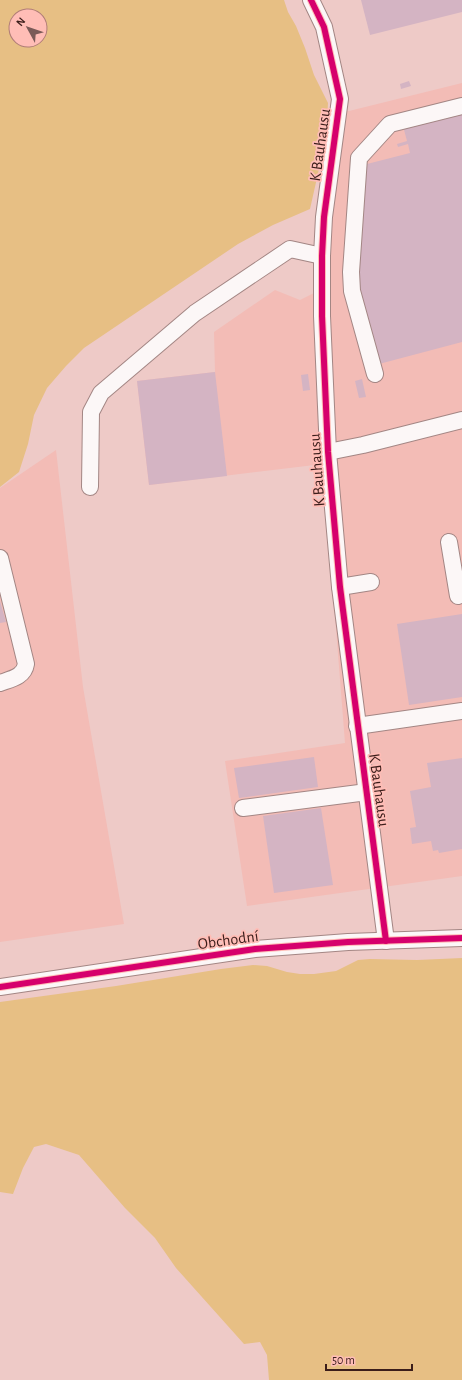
<svg xmlns="http://www.w3.org/2000/svg" width="462" height="1380" font-family="'Alegreya Sans',sans-serif">
<style>
.built{fill:#f3bcb6}
.green{fill:#e7bf84;fill-rule:evenodd}
.building{fill:#d4b4c3}
.lines{fill:none;stroke-linecap:round;stroke-linejoin:round}
.minor-casing{stroke:#a38684;stroke-width:18}
.minor{stroke:#fcf7f7;stroke-width:16}
.cycleway-casing{stroke:#ffbdb6;stroke-width:8}
.cycleway{stroke:#d6006c;stroke-width:6}
.labels{text-anchor:middle;dominant-baseline:central;stroke-width:3.5;stroke-linejoin:round;paint-order:stroke}
.street-label{font-size:16px;fill:#3b1d1a;stroke:#ffbdb6}
</style>
<rect width="100%" height="100%" fill="#eecac7"/>
<g class="built">
<path d="M 462,83 L 462,876 L 247,906 L 225,761 L 345,743 L 323,464 L 149,485 L 137,381 L 215,372 L 214,332 L 275,290 L 300,300 L 314,293 L 319,224 L 335,107 L 349,111 Z"/>
<path d="M 56,450 L 83,687 L 124,924 L 0,942 L 0,488 Z"/>
</g>
<g class="green">
<path d="M 0,0 L 284,0 L 288,12 L 296,26 L 305,48 L 314,75 L 328,103 L 326,138 L 310,209 L 273,225 L 238,244 L 84,348 L 66,366 L 47,388 L 34,415 L 28,444 L 19,472 L 0,487 ZM 16,16 L 40,16 L 40,40 L 16,40 Z"/>
<path d="M 462,958 L 462,1380 L 269,1380 L 267,1355 L 260,1342 L 244,1344 L 176,1268 L 155,1238 L 125,1208 L 79,1155 L 46,1144 L 34,1147 L 23,1168 L 13,1194 L 0,1192 L 0,1002 L 116,986 L 221,969 L 253,965 L 267,966 L 287,972 L 300,974 L 314,974 L 336,971 L 358,960 L 370,959 L 417,960 Z"/>
</g>
<g class="building">
<path d="M 361,0 L 462,0 L 462,12 L 370,35 Z"/>
<path d="M 409,81 L 411,86 L 401,89 L 400,84 Z"/>
<path d="M 462,112 L 462,342 L 379,364 L 358,283 L 367,164 L 410,153 L 408,144 L 398,147 L 397,144 L 407,141 L 403,126 Z"/>
<path d="M 215,372 L 227,476 L 149,485 L 137,381 Z"/>
<path d="M 308,374 L 310,390 L 303,391 L 301,375 Z"/>
<path d="M 362,379 L 366,397 L 359,398 L 355,381 Z"/>
<path d="M 0,601 L 6,622 L 0,623 Z"/>
<path d="M 462,614 L 462,697 L 409,705 L 397,624 Z"/>
<path d="M 314,757 L 318,787 L 239,798 L 234,768 Z"/>
<path d="M 462,758 L 462,849 L 439,853 L 438,850 L 433,851 L 431,841 L 412,844 L 410,828 L 416,827 L 410,791 L 431,787 L 427,763 Z"/>
<path d="M 321,808 L 333,885 L 274,893 L 263,816 Z"/>
</g>
<g class="lines">
<defs>
<g id="minor">
<path d="M 311,0 L 324,27 L 340,99 L 324,217 L 322,256 L 322,316 L 328,452 L 340,587 L 386,941"/>
<path d="M 375,374 L 352,291 L 351,272 L 359,158 L 390,124 L 462,106"/>
<path d="M 328,452 L 363,445 L 462,420"/>
<path d="M 90,487 L 91,412 L 101,393 L 195,313 L 290,249 L 322,256"/>
<path d="M 449,542 L 458,596"/>
<path d="M 0,558 L 26,664 C 24,677 11,679 0,683"/>
<path d="M 340,587 L 371,582"/>
<path d="M 357,726 L 462,711"/>
<path d="M 243,808 L 367,792"/>
<path d="M 0,987 L 255,949 L 348,942 L 462,938"/>
</g>
</defs>
<use href="#minor" class="minor-casing"/>
<use href="#minor" class="minor"/>
<defs>
<g id="cycleway">
<path d="M 311,0 L 324,27 L 340,99 L 324,217 L 322,256 L 322,316 L 328,452 L 340,587 L 386,941"/>
<path d="M 0,987 L 255,949 L 348,942 L 462,938"/>
</g>
</defs>
<use href="#cycleway" class="cycleway-casing"/>
<use href="#cycleway" class="cycleway"/>
</g>
<g class="labels">
<g class="street-label">
<text transform="translate(320 145) rotate(-82)">K Bauhausu</text>
<text transform="translate(317 470) rotate(-94)">K Bauhausu</text>
<text transform="translate(379 790) rotate(82)">K Bauhausu</text>
<text transform="translate(228 940) rotate(-8)">Obchodní</text>
</g>
</g>
<g transform="translate(28 28) rotate(310)"><circle r="19" fill="#ffbdb6" stroke="#b17d78"/>
<path d="M0-3L7 15L0 10L-7 15Z" fill="#7a5a57"/>
<text y="-6" font-size="11" font-weight="bold" text-anchor="middle" fill="#3b1d1a">N</text>
</g>
<path d="M326 1364v6h86v-6" fill="none" stroke="#3b1d1a" stroke-width="2"/>
<text x="332" y="1364" font-size="12" fill="#3b1d1a" stroke="#ffbdb6" stroke-width="3" paint-order="stroke">50 m</text>
</svg>
